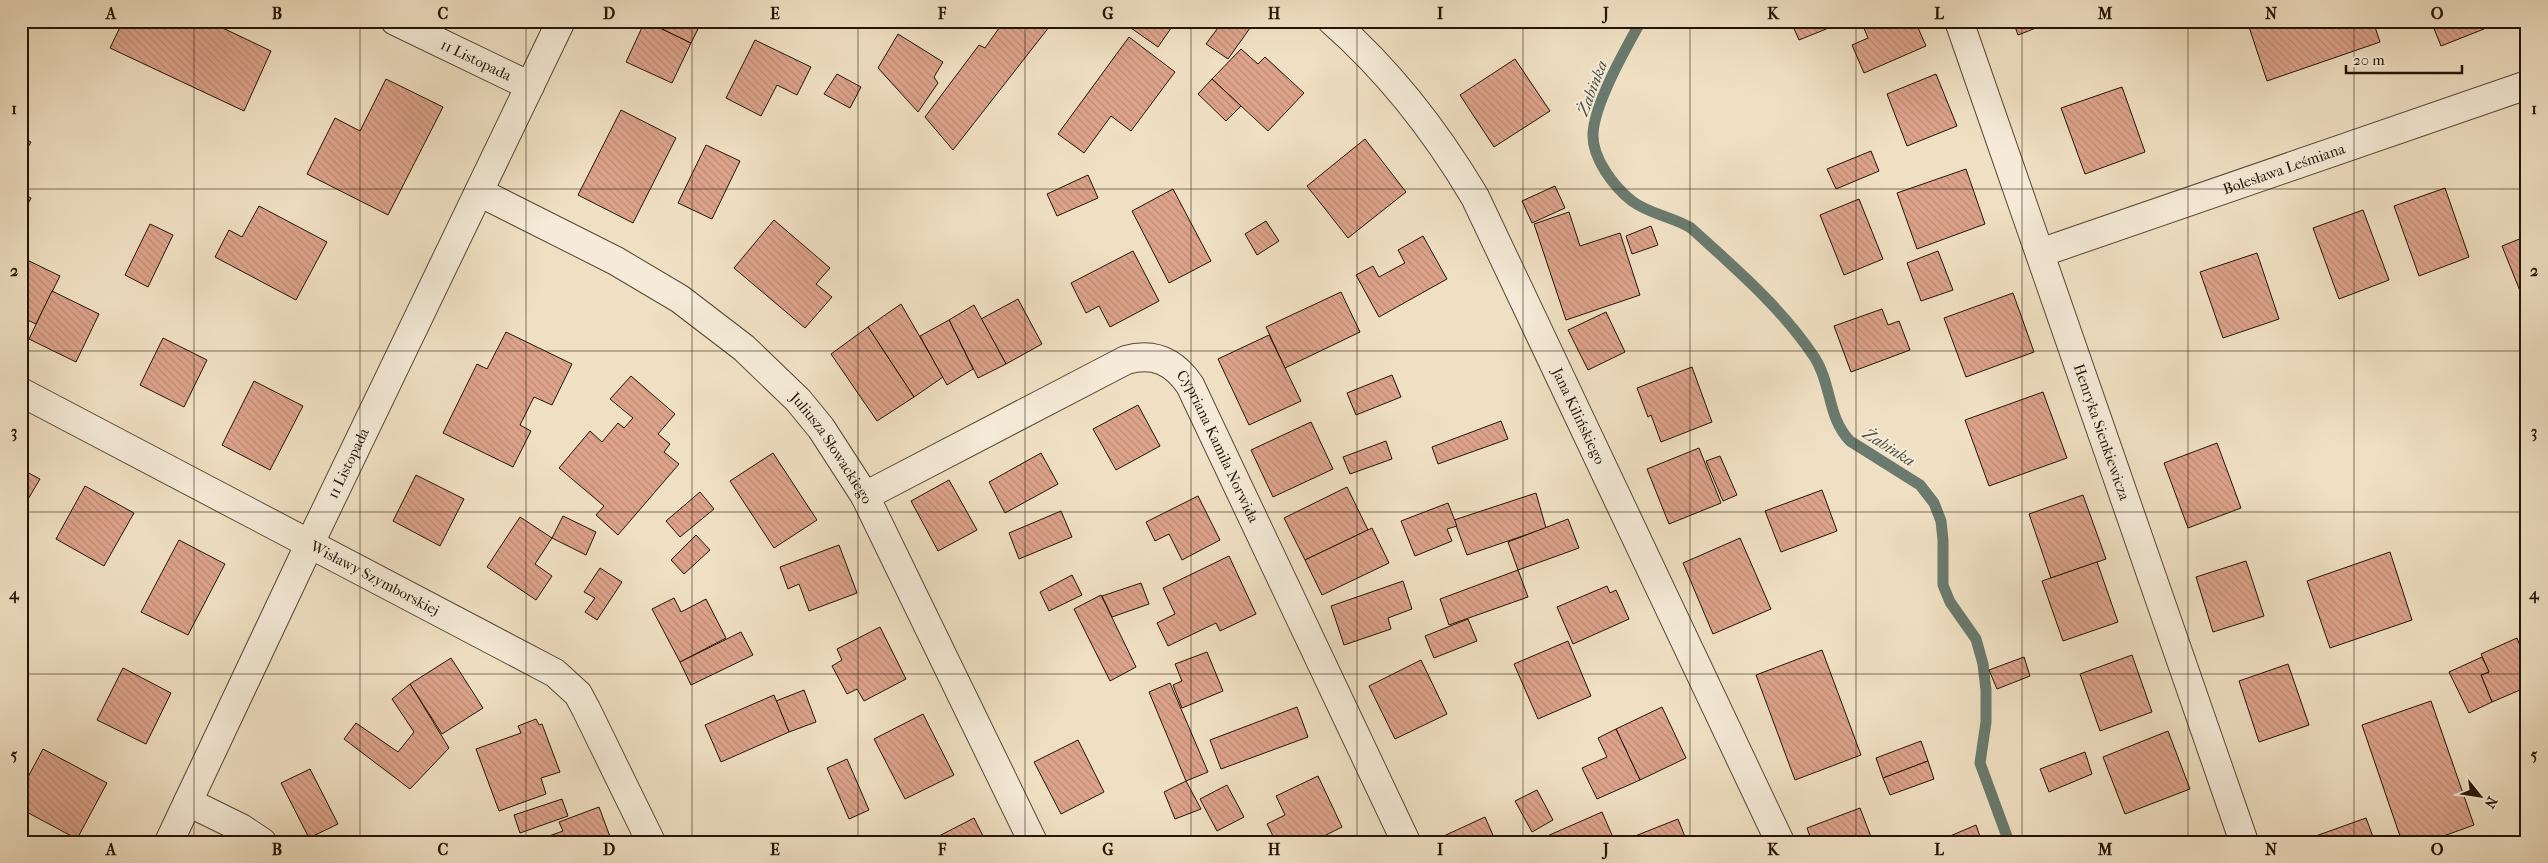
<svg xmlns="http://www.w3.org/2000/svg" width="2548" height="863" font-family="'IM FELL French Canon',serif">
<style>
.lines{fill:none;stroke-linecap:round;stroke-linejoin:round}
.stream{stroke:#6a7a6e;stroke-width:11}
.building{fill:url(#building-back-hatch);stroke:#231506}
.minor-casing{stroke:#564835;stroke-width:30}
.minor{stroke:#f5ebd8;stroke-width:28}
.grid{fill:none;stroke:#231506;stroke-width:1;stroke-opacity:0.55}
.labels{text-anchor:middle;dominant-baseline:central;stroke-width:4;stroke-linejoin:round;paint-order:stroke}
.street-label{font-size:15px;fill:#231506;stroke:#f5ebd8}
.water-label{font-size:16px;font-style:italic;fill:#4d5043;stroke:#f5ebd8}
.neatline{fill:none;stroke:#231506;stroke-width:2}
.grid-label{font-size:16px;text-anchor:middle;font-weight:bold;fill:#231506}
</style>
<defs>
<pattern id="building-back-hatch" width="6" height="6" patternUnits="userSpaceOnUse" patternTransform="scale(1.25)"><rect width="6" height="6" fill="#dda38b"/><path d="M-1 5l2 2M0 0l6 6M5-1l2 2" fill="none" stroke="#bd8b76"/></pattern>
</defs>
<rect width="100%" height="100%" fill="#f0e0c3"/>
<filter id="stains"><feTurbulence type="fractalNoise" baseFrequency=".004" numOctaves="4"/><feColorMatrix values="0 0 0 0 .2 0 0 0 0 .09 0 0 0 0 .02 0 0 0 .5 -.17"/></filter>
<radialGradient id="worn" r=".72"><stop offset=".6" stop-color="#630" stop-opacity="0"/><stop offset="1" stop-color="#630" stop-opacity=".3"/></radialGradient>
<g class="lines">
<path class="stream" d="M 1641,21 C 1626,48 1594,104 1593,134 C 1592,158 1614,187 1632,201 C 1649,214 1673,217 1691,228 C 1735,268 1782,308 1815,358 C 1832,385 1827,417 1850,441 L 1920,485 L 1934,503 L 1941,521 L 1943,540 L 1943,585 L 1950,602 L 1976,639 L 1983,664 L 1986,690 L 1986,722 L 1980,763 L 2009,842"/>
</g>
<g class="building">
<path d="M 123,21 L 208,21 L 271,51 L 244,111 L 110,48 Z"/>
<path d="M 645,21 L 691,43 L 672,83 L 626,62 Z"/>
<path d="M 646,21 L 702,21 L 691,43 Z"/>
<path d="M 1004,21 L 1053,22 L 953,150 L 925,117 L 979,45 L 985,48 Z"/>
<path d="M 1121,21 L 1176,21 L 1158,47 Z"/>
<path d="M 1223,21 L 1255,21 L 1228,59 L 1206,44 Z"/>
<path d="M 1798,21 L 1846,21 L 1799,40 L 1792,24 Z"/>
<path d="M 1861,21 L 1915,21 L 1926,46 L 1864,73 L 1852,45 L 1868,38 Z"/>
<path d="M 2013,21 L 2054,21 L 2018,35 Z"/>
<path d="M 2247,21 L 2373,21 L 2380,42 L 2267,81 Z"/>
<path d="M 2431,21 L 2481,21 L 2484,29 L 2441,46 Z"/>
<path d="M 898,34 L 943,62 L 934,77 L 938,83 L 918,112 L 878,68 Z"/>
<path d="M 1129,37 L 1175,72 L 1131,131 L 1111,116 L 1084,153 L 1058,134 Z"/>
<path d="M 755,40 L 811,67 L 797,95 L 777,85 L 761,116 L 726,98 Z"/>
<path d="M 1241,49 L 1258,64 L 1265,57 L 1304,93 L 1268,131 L 1212,79 Z"/>
<path d="M 1515,59 L 1550,111 L 1494,147 L 1460,95 Z"/>
<path d="M 837,74 L 861,87 L 850,108 L 824,94 Z"/>
<path d="M 1936,74 L 1957,126 L 1907,146 L 1887,94 Z"/>
<path d="M 386,79 L 443,107 L 388,215 L 307,174 L 335,118 L 360,131 Z"/>
<path d="M 1212,79 L 1241,106 L 1226,121 L 1198,94 Z"/>
<path d="M 2122,87 L 2145,152 L 2085,174 L 2061,108 Z"/>
<path d="M 621,110 L 676,138 L 633,223 L 578,195 Z"/>
<path d="M 21,137 L 31,142 L 21,160 Z"/>
<path d="M 1365,139 L 1406,192 L 1348,238 L 1307,186 Z"/>
<path d="M 706,145 L 740,161 L 712,219 L 678,203 Z"/>
<path d="M 1871,151 L 1879,171 L 1836,189 L 1827,169 Z"/>
<path d="M 1966,169 L 1985,224 L 1917,249 L 1897,193 Z"/>
<path d="M 1088,175 L 1098,198 L 1057,216 L 1047,194 Z"/>
<path d="M 1555,186 L 1565,208 L 1532,223 L 1522,201 Z"/>
<path d="M 2445,188 L 2469,257 L 2419,276 L 2394,206 Z"/>
<path d="M 1173,189 L 1211,261 L 1169,283 L 1132,211 Z"/>
<path d="M 21,193 L 31,198 L 21,217 Z"/>
<path d="M 1859,199 L 1883,259 L 1844,275 L 1820,215 Z"/>
<path d="M 259,206 L 327,242 L 296,300 L 215,257 L 229,230 L 242,237 Z"/>
<path d="M 2363,210 L 2389,280 L 2339,299 L 2313,228 Z"/>
<path d="M 1569,212 L 1580,246 L 1620,233 L 1640,295 L 1566,320 L 1534,224 Z"/>
<path d="M 774,220 L 830,268 L 816,284 L 832,297 L 805,328 L 734,268 Z"/>
<path d="M 1266,221 L 1279,241 L 1257,255 L 1245,234 Z"/>
<path d="M 150,224 L 173,235 L 148,287 L 125,275 Z"/>
<path d="M 1651,226 L 1658,245 L 1632,254 L 1626,236 Z"/>
<path d="M 1423,236 L 1447,279 L 1379,317 L 1356,275 L 1373,266 L 1379,277 L 1405,263 L 1398,250 Z"/>
<path d="M 2527,236 L 2527,306 L 2526,306 L 2502,246 Z"/>
<path d="M 1133,251 L 1159,301 L 1110,327 L 1099,306 L 1086,313 L 1071,283 Z"/>
<path d="M 1938,251 L 1953,290 L 1921,301 L 1907,263 Z"/>
<path d="M 2257,253 L 2279,319 L 2223,338 L 2200,272 Z"/>
<path d="M 21,257 L 60,276 L 36,324 L 21,317 Z"/>
<path d="M 52,291 L 99,314 L 76,362 L 29,339 Z"/>
<path d="M 1341,292 L 1360,332 L 1285,368 L 1266,327 Z"/>
<path d="M 2013,293 L 2034,352 L 1966,377 L 1944,318 Z"/>
<path d="M 1018,299 L 1042,344 L 1006,364 L 981,319 Z"/>
<path d="M 901,304 L 943,377 L 914,397 L 868,327 Z"/>
<path d="M 974,305 L 1006,364 L 978,378 L 949,320 Z"/>
<path d="M 1882,309 L 1888,325 L 1899,321 L 1910,350 L 1851,372 L 1834,326 Z"/>
<path d="M 1606,312 L 1625,352 L 1588,370 L 1568,330 Z"/>
<path d="M 949,320 L 973,369 L 947,385 L 920,336 Z"/>
<path d="M 868,327 L 914,397 L 877,421 L 831,354 Z"/>
<path d="M 506,332 L 572,364 L 552,405 L 534,397 L 520,425 L 531,431 L 513,467 L 443,433 L 477,364 L 487,369 Z"/>
<path d="M 1269,335 L 1301,401 L 1249,425 L 1218,359 Z"/>
<path d="M 163,338 L 207,360 L 184,407 L 140,385 Z"/>
<path d="M 1692,367 L 1712,422 L 1661,442 L 1651,415 L 1648,417 L 1637,388 Z"/>
<path d="M 1392,375 L 1401,397 L 1356,415 L 1347,393 Z"/>
<path d="M 631,376 L 675,414 L 658,434 L 670,444 L 664,452 L 679,464 L 618,535 L 596,515 L 604,506 L 559,468 L 590,431 L 602,442 L 618,423 L 624,428 L 633,418 L 610,399 Z"/>
<path d="M 254,381 L 303,406 L 270,470 L 222,445 Z"/>
<path d="M 2043,392 L 2067,458 L 1989,486 L 1965,420 Z"/>
<path d="M 1138,405 L 1160,446 L 1116,470 L 1093,429 Z"/>
<path d="M 1501,421 L 1508,439 L 1438,464 L 1432,447 Z"/>
<path d="M 1311,422 L 1333,469 L 1273,497 L 1251,450 Z"/>
<path d="M 1386,441 L 1392,459 L 1350,474 L 1343,457 Z"/>
<path d="M 2217,443 L 2241,508 L 2188,528 L 2164,463 Z"/>
<path d="M 1699,448 L 1721,503 L 1669,524 L 1647,469 Z"/>
<path d="M 773,453 L 817,520 L 774,548 L 730,481 Z"/>
<path d="M 1041,453 L 1058,484 L 1005,513 L 989,482 Z"/>
<path d="M 1720,456 L 1737,495 L 1723,501 L 1706,461 Z"/>
<path d="M 21,469 L 40,479 L 21,511 Z"/>
<path d="M 416,475 L 464,499 L 440,546 L 393,521 Z"/>
<path d="M 949,480 L 977,530 L 938,551 L 911,501 Z"/>
<path d="M 85,486 L 134,513 L 104,566 L 56,539 Z"/>
<path d="M 1347,487 L 1368,530 L 1305,560 L 1284,518 Z"/>
<path d="M 1822,490 L 1837,531 L 1781,552 L 1765,511 Z"/>
<path d="M 700,492 L 714,509 L 680,537 L 666,521 Z"/>
<path d="M 1536,493 L 1546,528 L 1467,555 L 1454,520 Z"/>
<path d="M 2083,495 L 2106,559 L 2051,578 L 2029,514 Z"/>
<path d="M 1198,496 L 1220,540 L 1182,560 L 1169,534 L 1155,541 L 1146,522 Z"/>
<path d="M 1448,503 L 1457,526 L 1447,529 L 1452,541 L 1415,556 L 1401,521 Z"/>
<path d="M 1061,511 L 1072,537 L 1019,559 L 1009,533 Z"/>
<path d="M 563,516 L 596,532 L 586,555 L 552,538 Z"/>
<path d="M 520,517 L 552,538 L 535,564 L 552,576 L 536,600 L 487,567 Z"/>
<path d="M 1568,519 L 1579,548 L 1518,570 L 1508,542 Z"/>
<path d="M 1372,528 L 1389,563 L 1322,595 L 1305,560 Z"/>
<path d="M 696,535 L 710,550 L 684,574 L 671,560 Z"/>
<path d="M 1740,538 L 1771,609 L 1713,634 L 1683,563 Z"/>
<path d="M 179,540 L 225,564 L 188,635 L 141,612 Z"/>
<path d="M 839,545 L 857,593 L 809,611 L 799,584 L 788,589 L 780,567 Z"/>
<path d="M 2390,552 L 2412,620 L 2330,648 L 2307,581 Z"/>
<path d="M 1229,556 L 1256,614 L 1220,631 L 1216,623 L 1168,646 L 1157,623 L 1175,614 L 1163,588 Z"/>
<path d="M 2246,561 L 2264,616 L 2213,632 L 2196,577 Z"/>
<path d="M 2097,562 L 2118,622 L 2063,641 L 2042,581 Z"/>
<path d="M 600,568 L 622,582 L 597,620 L 585,612 L 595,598 L 584,592 Z"/>
<path d="M 1518,570 L 1528,597 L 1449,625 L 1440,599 Z"/>
<path d="M 1072,575 L 1082,595 L 1049,611 L 1040,592 Z"/>
<path d="M 1403,581 L 1412,609 L 1388,618 L 1391,629 L 1344,645 L 1331,606 Z"/>
<path d="M 1141,583 L 1149,604 L 1112,617 L 1102,596 Z"/>
<path d="M 1607,586 L 1610,593 L 1616,590 L 1629,619 L 1573,644 L 1557,607 Z"/>
<path d="M 1101,595 L 1136,667 L 1110,681 L 1074,609 Z"/>
<path d="M 674,598 L 681,612 L 706,599 L 726,638 L 680,662 L 652,609 Z"/>
<path d="M 1468,619 L 1477,641 L 1434,658 L 1425,636 Z"/>
<path d="M 880,627 L 906,679 L 864,701 L 857,689 L 847,694 L 832,666 L 842,660 L 837,649 Z"/>
<path d="M 741,632 L 753,655 L 691,685 L 680,662 Z"/>
<path d="M 2517,638 L 2527,662 L 2527,687 L 2492,702 L 2481,675 L 2489,672 L 2481,654 Z"/>
<path d="M 1568,641 L 1591,696 L 1538,719 L 1514,664 Z"/>
<path d="M 1822,650 L 1861,755 L 1795,780 L 1756,675 Z"/>
<path d="M 1207,652 L 1223,691 L 1182,708 L 1173,685 L 1182,681 L 1175,664 Z"/>
<path d="M 2132,655 L 2152,712 L 2100,731 L 2080,674 Z"/>
<path d="M 2024,657 L 2030,676 L 1997,689 L 1989,670 Z"/>
<path d="M 2482,657 L 2489,672 L 2481,675 L 2492,702 L 2469,713 L 2449,672 Z"/>
<path d="M 451,658 L 483,708 L 442,734 L 410,684 Z"/>
<path d="M 1421,660 L 1447,714 L 1395,739 L 1369,686 Z"/>
<path d="M 2288,664 L 2309,725 L 2259,742 L 2239,681 Z"/>
<path d="M 123,668 L 171,693 L 146,744 L 97,720 Z"/>
<path d="M 1170,683 L 1208,772 L 1186,781 L 1149,692 Z"/>
<path d="M 410,684 L 449,748 L 410,789 L 344,739 L 356,723 L 398,752 L 414,732 L 392,699 Z"/>
<path d="M 804,690 L 816,722 L 789,732 L 776,701 Z"/>
<path d="M 774,695 L 789,732 L 721,762 L 705,725 Z"/>
<path d="M 2431,701 L 2474,825 L 2427,842 L 2402,842 L 2362,725 Z"/>
<path d="M 1297,707 L 1308,737 L 1221,769 L 1210,740 Z"/>
<path d="M 1662,707 L 1686,758 L 1640,780 L 1616,729 Z"/>
<path d="M 923,714 L 954,775 L 905,799 L 874,739 Z"/>
<path d="M 536,719 L 539,725 L 542,724 L 560,772 L 541,778 L 546,794 L 499,811 L 476,749 L 521,733 L 518,726 Z"/>
<path d="M 1616,729 L 1640,780 L 1597,799 L 1582,768 L 1607,757 L 1598,738 Z"/>
<path d="M 2168,731 L 2190,789 L 2125,814 L 2103,757 Z"/>
<path d="M 1078,740 L 1104,792 L 1061,814 L 1034,762 Z"/>
<path d="M 1921,741 L 1928,761 L 1883,778 L 1876,758 Z"/>
<path d="M 43,749 L 107,783 L 77,839 L 21,809 L 21,790 Z"/>
<path d="M 2085,752 L 2092,774 L 2049,792 L 2040,769 Z"/>
<path d="M 847,759 L 869,810 L 849,819 L 827,768 Z"/>
<path d="M 1928,761 L 1934,779 L 1890,795 L 1883,778 Z"/>
<path d="M 310,769 L 338,824 L 309,838 L 281,783 Z"/>
<path d="M 1318,776 L 1342,827 L 1312,842 L 1276,842 L 1267,824 L 1285,815 L 1276,796 Z"/>
<path d="M 1186,781 L 1201,809 L 1175,819 L 1164,792 Z"/>
<path d="M 1227,785 L 1244,817 L 1217,831 L 1200,799 Z"/>
<path d="M 1537,790 L 1553,820 L 1532,832 L 1515,801 Z"/>
<path d="M 562,799 L 568,816 L 520,833 L 514,815 Z"/>
<path d="M 599,807 L 612,842 L 551,842 L 549,836 L 563,831 L 559,822 Z"/>
<path d="M 1860,808 L 1873,842 L 1812,842 L 1807,828 Z"/>
<path d="M 1602,812 L 1615,842 L 1547,842 L 1545,837 Z"/>
<path d="M 1485,817 L 1496,842 L 1436,842 L 1435,840 Z"/>
<path d="M 974,818 L 986,842 L 937,842 L 935,838 Z"/>
<path d="M 2366,818 L 2375,842 L 2299,842 Z"/>
<path d="M 1678,819 L 1687,842 L 1625,842 L 1625,840 Z"/>
<path d="M 1976,825 L 1982,842 L 1936,842 Z"/>
</g>
<g class="lines">
<defs>
<g id="minor">
<path id="s1" d="M 395,21 L 530,86"/>
<path id="s2" d="M 1332,21 C 1389,71 1437,133 1475,197 L 1780,842"/>
<path id="s3" d="M 1959,21 L 2244,842"/>
<path id="s4" d="M 479,192 L 616,261 L 680,299 L 744,348 L 798,400 L 821,428 L 865,496 L 1033,842"/>
<path id="s5" d="M 2040,253 L 2527,85"/>
<path id="s6" d="M 21,392 L 555,673 L 578,694 L 586,709 L 651,842"/>
<path id="s7" d="M 865,496 L 1126,360 C 1155,352 1174,362 1190,385 L 1406,842"/>
<path d="M 188,802 L 241,828 L 262,842"/>
<path id="s8" d="M 169,842 L 310,543 L 561,21"/>
</g>
</defs>
<use href="#minor" class="minor-casing"/>
<use href="#minor" class="minor"/>
</g>
<path class="grid" d="M 194,21 L 194,842M 360,21 L 360,842M 526,21 L 526,842M 692,21 L 692,842M 858,21 L 858,842M 1025,21 L 1025,842M 1191,21 L 1191,842M 1357,21 L 1357,842M 1523,21 L 1523,842M 1690,21 L 1690,842M 1856,21 L 1856,842M 2022,21 L 2022,842M 2188,21 L 2188,842M 2354,21 L 2354,842M 21,189 L 2527,189M 21,351 L 2527,351M 21,512 L 2527,512M 21,674 L 2527,674"/>
<g class="labels">
<g class="street-label">
<text stroke="none"><textPath href="#s1" startOffset="90">11 Listopada</textPath></text>
<text stroke="none"><textPath href="#s5" startOffset="258">Bolesława Leśmiana</textPath></text>
<text stroke="none"><textPath href="#s2" startOffset="470">Jana Kilińskiego</textPath></text>
<text stroke="none"><textPath href="#s3" startOffset="435">Henryka Sienkiewicza</textPath></text>
<text stroke="none"><textPath href="#s7" startOffset="436">Cypriana Kamila Norwida</textPath></text>
<text stroke="none"><textPath href="#s4" startOffset="442">Juliusza Słowackiego</textPath></text>
<text stroke="none"><textPath href="#s8" startOffset="419">11 Listopada</textPath></text>
<text stroke="none"><textPath href="#s6" startOffset="400">Wisławy Szymborskiej</textPath></text>
</g>
<g class="water-label">
<text transform="translate(1592 88) rotate(-69)">Żabinka</text>
<text transform="translate(1889 447) rotate(32)">Żabinka</text>
</g>
</g>
<rect width="2548" height="863" fill="none" stroke="#f0e0c3" stroke-width="55"/>
<g transform="translate(2480 796) rotate(120)" stroke="#f5ebd8" stroke-width="4" paint-order="stroke">
<path d="M0-4L9 19L0 12L-9 19Z" fill="#231506"/>
<text y="-8" font-size="14" font-weight="bold" text-anchor="middle" fill="#231506">N</text>
</g>
<path d="M2346 65v8h116v-8" fill="none" stroke="#231506" stroke-width="2.5"/>
<text x="2353" y="65" font-size="15" fill="#231506" stroke="#f5ebd8" stroke-width="4" paint-order="stroke">20 m</text>
<rect x="28" y="28" width="2492" height="808" class="neatline"/>
<g class="grid-label">
<text x="111" y="19">A</text>
<text x="277" y="19">B</text>
<text x="443" y="19">C</text>
<text x="609" y="19">D</text>
<text x="775" y="19">E</text>
<text x="942" y="19">F</text>
<text x="1108" y="19">G</text>
<text x="1274" y="19">H</text>
<text x="1440" y="19">I</text>
<text x="1606" y="19">J</text>
<text x="1773" y="19">K</text>
<text x="1939" y="19">L</text>
<text x="2105" y="19">M</text>
<text x="2271" y="19">N</text>
<text x="2437" y="19">O</text>
<text x="14" y="114">1</text>
<text x="2534" y="114">1</text>
<text x="14" y="276">2</text>
<text x="2534" y="276">2</text>
<text x="14" y="437">3</text>
<text x="2534" y="437">3</text>
<text x="14" y="599">4</text>
<text x="2534" y="599">4</text>
<text x="14" y="760">5</text>
<text x="2534" y="760">5</text>
<text x="111" y="855">A</text>
<text x="277" y="855">B</text>
<text x="443" y="855">C</text>
<text x="609" y="855">D</text>
<text x="775" y="855">E</text>
<text x="942" y="855">F</text>
<text x="1108" y="855">G</text>
<text x="1274" y="855">H</text>
<text x="1440" y="855">I</text>
<text x="1606" y="855">J</text>
<text x="1773" y="855">K</text>
<text x="1939" y="855">L</text>
<text x="2105" y="855">M</text>
<text x="2271" y="855">N</text>
<text x="2437" y="855">O</text>
</g>
<rect width="100%" height="100%" filter="url(#stains)"/>
<rect width="100%" height="100%" fill="url(#worn)"/>
</svg>
